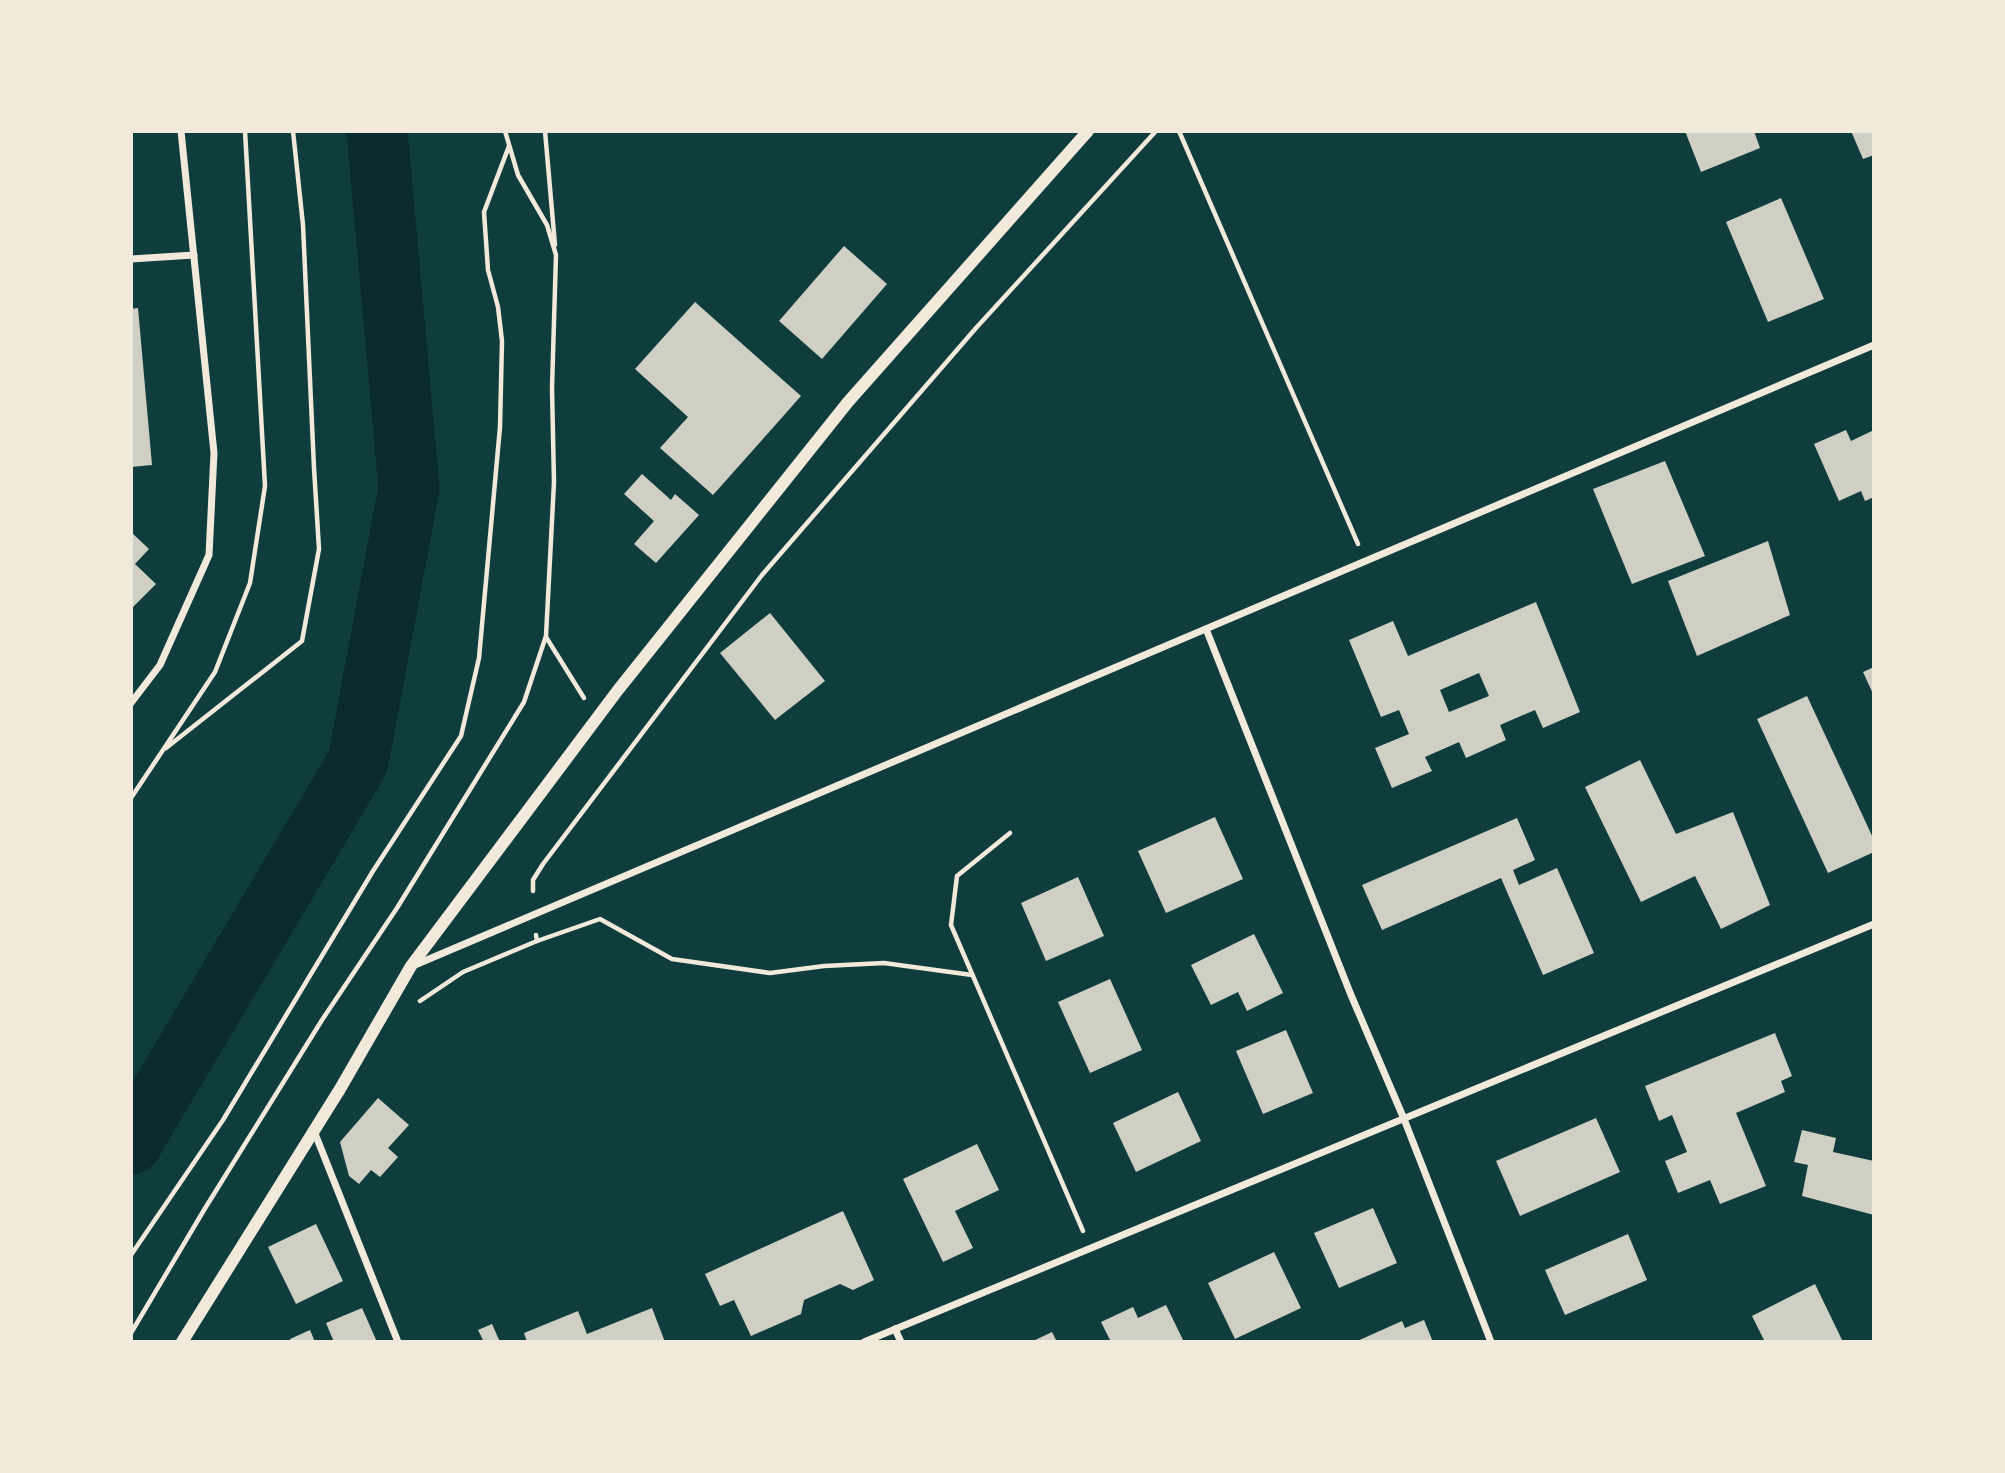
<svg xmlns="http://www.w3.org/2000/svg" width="2005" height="1473" font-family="Overpass,sans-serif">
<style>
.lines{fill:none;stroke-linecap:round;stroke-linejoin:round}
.river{stroke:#0a2a2b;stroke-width:61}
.building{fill:#cfcfc3;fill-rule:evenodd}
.path{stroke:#f1e9da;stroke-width:4.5}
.minor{stroke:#f1e9da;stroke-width:7}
.tertiary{stroke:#f1e9da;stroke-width:12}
</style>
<rect width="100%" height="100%" fill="#0f3d3e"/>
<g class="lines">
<path class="river" d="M 131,1144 L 358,762 L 409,488 L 377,131"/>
</g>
<g class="building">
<path d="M 1685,131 L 1754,131 L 1760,148 L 1701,172 Z"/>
<path d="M 1851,131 L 1874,131 L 1874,155 L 1863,159 Z"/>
<path d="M 1781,198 L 1824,299 L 1768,322 L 1726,222 Z"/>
<path d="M 844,246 L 887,284 L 822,359 L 779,321 Z"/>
<path d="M 695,302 L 801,396 L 713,495 L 660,448 L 688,417 L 635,369 Z"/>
<path d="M 138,308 L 152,465 L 131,467 L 131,309 Z"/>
<path d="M 1846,430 L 1851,441 L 1874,430 L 1874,497 L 1865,501 L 1861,491 L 1839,501 L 1814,444 Z"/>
<path d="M 1665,461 L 1705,556 L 1632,584 L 1593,489 Z"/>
<path d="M 642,474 L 671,500 L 675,494 L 699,515 L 656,563 L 634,544 L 654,521 L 624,494 Z"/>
<path d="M 131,532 L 149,549 L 135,564 L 156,584 L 131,609 Z"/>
<path d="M 1768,541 L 1790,615 L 1697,656 L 1668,581 Z"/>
<path d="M 1536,602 L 1580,712 L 1543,728 L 1535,710 L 1500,725 L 1506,740 L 1466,758 L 1459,742 L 1425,757 L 1432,771 L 1392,788 L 1375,748 L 1409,734 L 1399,710 L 1381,717 L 1349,640 L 1393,621 L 1408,656 ZM 1479,673 L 1489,696 L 1449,712 L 1440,690 Z"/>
<path d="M 770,613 L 825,681 L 775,720 L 720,653 Z"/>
<path d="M 1874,667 L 1874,696 L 1863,672 Z"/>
<path d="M 1807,696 L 1874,840 L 1874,852 L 1828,873 L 1757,719 Z"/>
<path d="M 1640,760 L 1676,834 L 1733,812 L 1770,905 L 1721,929 L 1695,876 L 1641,902 L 1585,787 Z"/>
<path d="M 1215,817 L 1243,879 L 1166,913 L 1138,851 Z"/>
<path d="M 1517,818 L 1535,860 L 1513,870 L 1519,885 L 1557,868 L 1594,953 L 1543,975 L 1501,878 L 1382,930 L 1362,885 Z"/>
<path d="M 1078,877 L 1104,936 L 1046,961 L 1021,903 Z"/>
<path d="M 1254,934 L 1283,993 L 1247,1011 L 1238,992 L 1211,1005 L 1191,965 Z"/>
<path d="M 1110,979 L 1142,1050 L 1090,1073 L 1058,1002 Z"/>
<path d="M 1286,1030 L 1313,1093 L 1263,1114 L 1236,1051 Z"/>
<path d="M 1775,1033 L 1792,1076 L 1781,1081 L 1785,1092 L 1736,1113 L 1766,1186 L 1720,1204 L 1710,1180 L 1678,1193 L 1665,1161 L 1687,1152 L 1672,1115 L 1659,1121 L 1645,1086 Z"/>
<path d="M 1178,1092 L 1201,1141 L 1136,1172 L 1113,1123 Z"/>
<path d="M 378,1098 L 409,1125 L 388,1148 L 398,1157 L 380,1177 L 371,1170 L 359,1184 L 349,1176 L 340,1142 Z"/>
<path d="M 1596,1118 L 1620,1172 L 1520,1216 L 1496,1161 Z"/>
<path d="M 1802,1130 L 1836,1138 L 1833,1152 L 1874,1161 L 1874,1215 L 1802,1196 L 1808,1165 L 1794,1162 Z"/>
<path d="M 977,1144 L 999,1190 L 955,1211 L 973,1248 L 943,1262 L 903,1179 Z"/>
<path d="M 1373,1208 L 1397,1263 L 1339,1288 L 1314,1233 Z"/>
<path d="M 843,1211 L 874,1280 L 853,1290 L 840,1284 L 804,1300 L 801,1314 L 751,1336 L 734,1300 L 720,1306 L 705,1274 Z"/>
<path d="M 316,1224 L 343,1281 L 296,1304 L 268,1247 Z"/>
<path d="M 1628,1234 L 1647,1280 L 1565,1315 L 1545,1270 Z"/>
<path d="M 1274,1252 L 1301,1308 L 1235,1339 L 1208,1283 Z"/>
<path d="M 1815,1284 L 1843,1342 L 1765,1342 L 1752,1316 Z"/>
<path d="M 1166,1305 L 1184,1342 L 1111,1342 L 1101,1322 L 1133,1307 L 1138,1318 Z"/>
<path d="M 362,1308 L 377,1342 L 334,1342 L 326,1323 Z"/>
<path d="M 652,1308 L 665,1342 L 527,1342 L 524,1333 L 578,1311 L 587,1334 Z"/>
<path d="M 1424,1320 L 1433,1342 L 1355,1342 L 1402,1321 L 1405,1328 Z"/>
<path d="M 492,1324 L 500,1342 L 484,1342 L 478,1330 Z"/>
<path d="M 310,1330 L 315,1342 L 292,1342 L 290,1339 Z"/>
<path d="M 1052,1332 L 1057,1342 L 1031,1342 Z"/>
</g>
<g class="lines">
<g class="path">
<path d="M 545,131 L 555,245"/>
<path d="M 1179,131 L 1358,544"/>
<path d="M 546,637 L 584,698"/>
<path d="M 166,748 L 302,641 L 319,549 L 314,468 L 303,225 L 293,131"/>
<path d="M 131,798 L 215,672 L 250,583 L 265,486 L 245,131"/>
<path d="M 1010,833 L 957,876 L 951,925 L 1083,1231"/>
<path d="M 533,891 L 533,880 L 543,864 L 762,575 L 976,328 L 1156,131"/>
<path d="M 537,941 L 600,919 L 672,959 L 770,973 L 824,966 L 884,963 L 972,975"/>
<path d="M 420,1001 L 463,972 L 537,941 L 536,935"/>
<path d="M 131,1255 L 223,1120 L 373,871 L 461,736 L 479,658 L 500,427 L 502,341 L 498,307 L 488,270 L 484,212 L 509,146"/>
<path d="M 131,1333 L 204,1210 L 322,1020 L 397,908 L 524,702 L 546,636 L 554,482 L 552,388 L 556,255 L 547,225 L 518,175 L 505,131"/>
</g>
<g class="minor">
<path d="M 131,259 L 194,255"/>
<path d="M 1206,629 L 1351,995 L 1404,1119 L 1491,1342"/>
<path d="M 131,703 L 160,665 L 209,555 L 214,453 L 181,131"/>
<path d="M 415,965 L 1874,345"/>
<path d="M 314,1131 L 398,1342"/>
<path d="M 895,1329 L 901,1342"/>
<path d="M 864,1342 L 1874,924"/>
</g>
<path class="tertiary" d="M 182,1342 L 340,1089 L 411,966 L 618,690 L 848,402 L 1088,131"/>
</g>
<rect width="2005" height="1473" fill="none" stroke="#f1e9da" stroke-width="266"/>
</svg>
